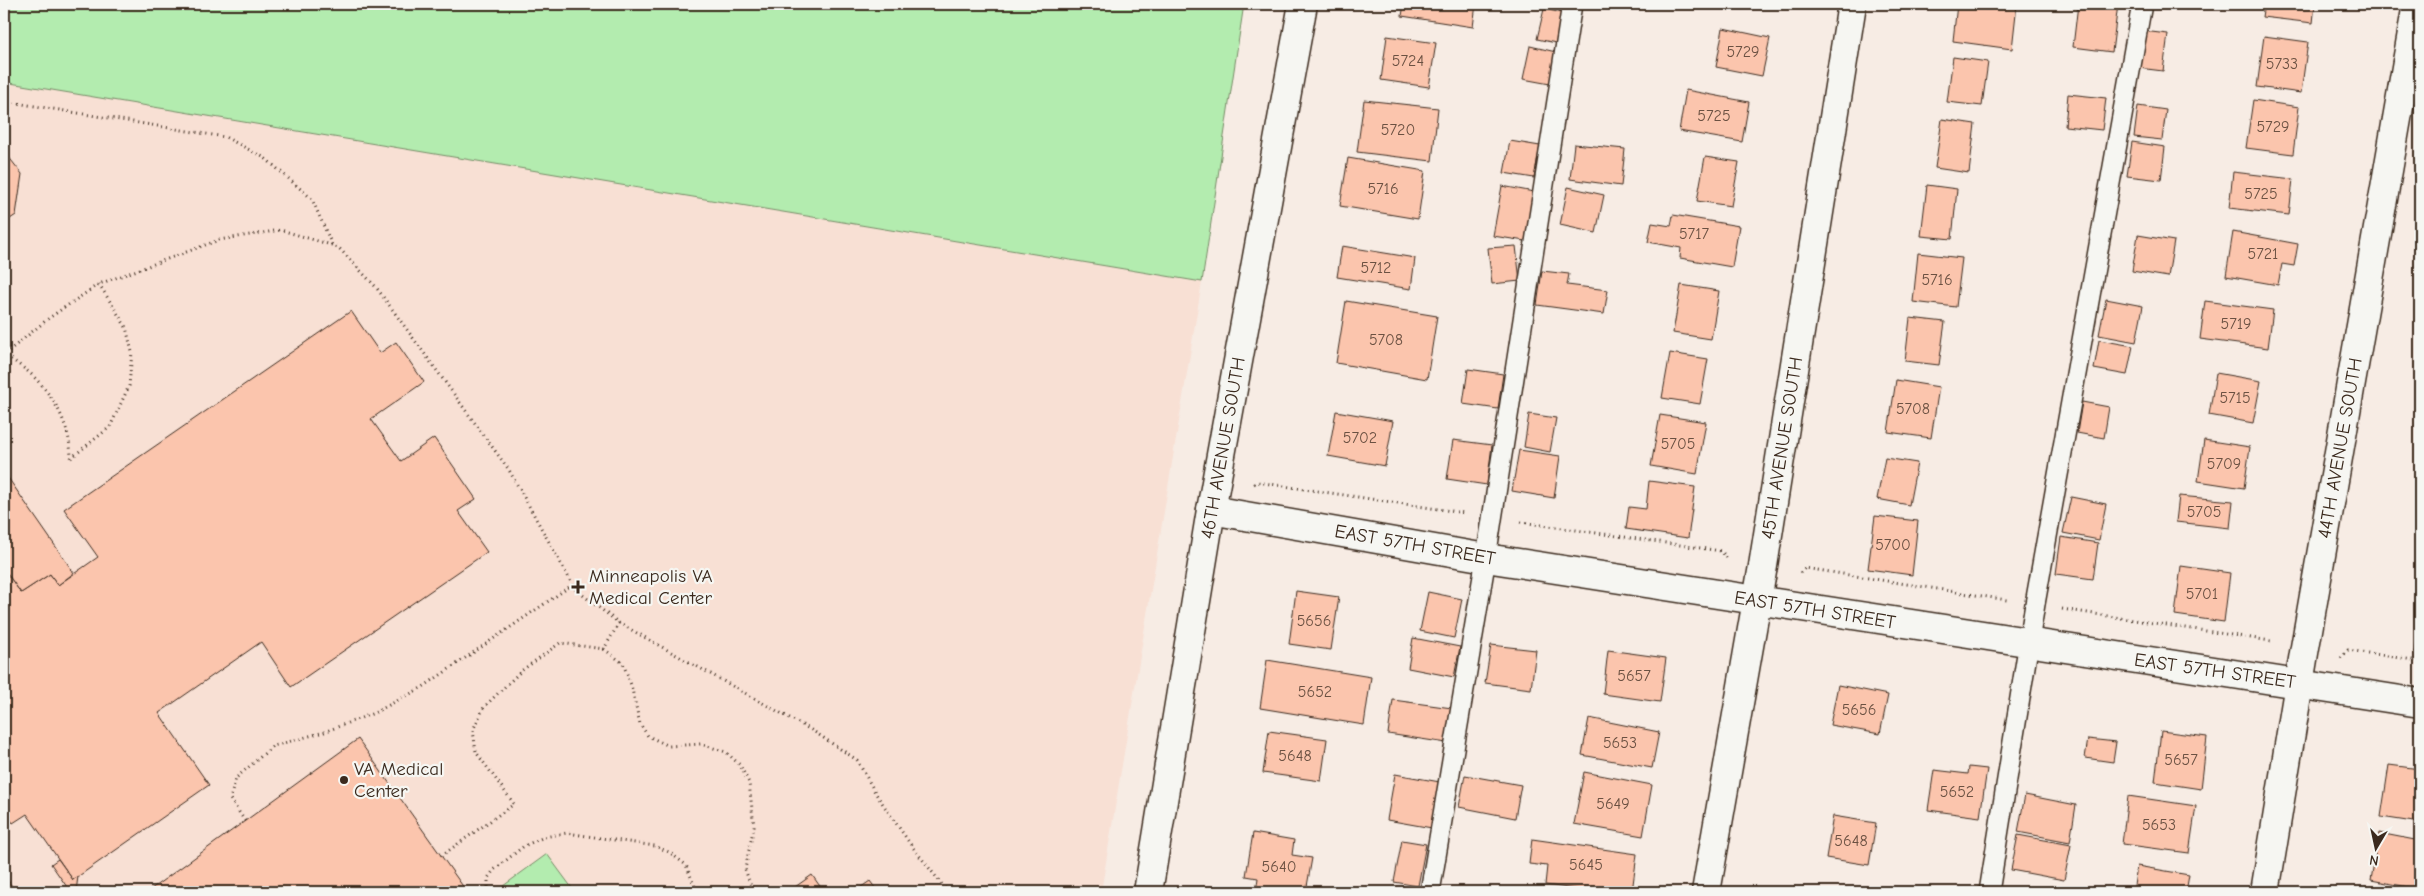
<svg xmlns="http://www.w3.org/2000/svg" width="2424" height="896" font-family="'Comic Neue',sans-serif">
<style>
.built{fill:#f8e0d4}
.green{fill:#b3ecaf;stroke:#778b66}
.building{fill:#fbc5ad;stroke:#3b2a1e}
.lines{fill:none;stroke-linecap:round;stroke-linejoin:round}
.service-casing{stroke:#3b2a1e;stroke-width:22}
.minor-casing{stroke:#3b2a1e;stroke-width:31}
.path{stroke:#3b2a1e;stroke-width:3;stroke-dasharray:1 4;stroke-linecap:butt}
.service{stroke:#f6f6f2;stroke-width:19}
.minor{stroke:#f6f6f2;stroke-width:28}
.poi-dot{fill:#3b2a1e;stroke:#f6f6f2;stroke-width:2}
.labels{text-anchor:middle;dominant-baseline:central;stroke-width:4.5;stroke-linejoin:round;paint-order:stroke}
.number-label{font-size:16px;fill:#6b5142}
.street-label{font-size:19px;fill:#3b2a1e;stroke:#f6f6f2}
.poi-label{font-size:19px;fill:#3b2a1e;stroke:#f6f6f2;text-anchor:start}
</style>
<rect width="100%" height="100%" fill="#f7ece4"/>
<filter id="ink" filterUnits="userSpaceOnUse"><feTurbulence type="fractalNoise" baseFrequency=".02" numOctaves="2"/><feDisplacementMap in="SourceGraphic" scale="10" xChannelSelector="R" yChannelSelector="G"/><feConvolveMatrix kernelMatrix="1 2 1 2 8 2 1 2 1" color-interpolation-filters="sRGB"/></filter>
<g filter="url(#ink)">
<path class="built" d="M 4,82 L 1202,282 L 1101,892 L 4,892 Z"/>
<g class="green">
<path d="M 4,4 L 1244,4 L 1202,282 L 4,82 Z"/>
<path d="M 547,854 L 575,892 L 502,892 L 499,889 Z"/>
</g>
<g class="building">
<path d="M 1404,4 L 1476,4 L 1473,27 L 1402,16 Z"/>
<path d="M 1957,4 L 2017,4 L 2012,49 L 1953,41 Z"/>
<path d="M 2078,4 L 2118,4 L 2112,52 L 2073,47 Z"/>
<path d="M 2264,4 L 2315,4 L 2313,23 L 2262,17 Z"/>
<path d="M 1544,9 L 1562,13 L 1556,43 L 1537,39 Z"/>
<path d="M 1723,28 L 1770,38 L 1762,76 L 1716,67 Z"/>
<path d="M 2143,31 L 2168,34 L 2163,71 L 2139,68 Z"/>
<path d="M 1387,36 L 1436,43 L 1429,87 L 1381,80 Z"/>
<path d="M 2264,36 L 2308,42 L 2301,93 L 2257,87 Z"/>
<path d="M 1530,46 L 1556,52 L 1550,84 L 1523,79 Z"/>
<path d="M 1953,57 L 1988,62 L 1982,106 L 1947,102 Z"/>
<path d="M 1686,90 L 1749,102 L 1742,142 L 1679,131 Z"/>
<path d="M 2068,94 L 2106,98 L 2102,130 L 2065,126 Z"/>
<path d="M 1364,100 L 1438,108 L 1432,161 L 1357,152 Z"/>
<path d="M 2253,100 L 2299,107 L 2293,154 L 2246,148 Z"/>
<path d="M 2138,106 L 2166,110 L 2162,140 L 2134,137 Z"/>
<path d="M 1942,119 L 1975,124 L 1969,173 L 1935,168 Z"/>
<path d="M 1510,141 L 1540,146 L 1534,178 L 1504,173 Z"/>
<path d="M 2132,142 L 2165,147 L 2161,180 L 2127,176 Z"/>
<path d="M 1574,144 L 1625,149 L 1621,186 L 1570,179 Z"/>
<path d="M 4,151 L 22,174 L 16,215 L 4,223 Z"/>
<path d="M 1705,157 L 1739,162 L 1731,206 L 1697,201 Z"/>
<path d="M 1348,158 L 1425,171 L 1418,219 L 1340,206 Z"/>
<path d="M 2233,172 L 2293,179 L 2289,215 L 2229,208 Z"/>
<path d="M 1927,185 L 1957,189 L 1952,239 L 1921,236 Z"/>
<path d="M 1502,186 L 1534,192 L 1525,241 L 1493,236 Z"/>
<path d="M 1568,187 L 1604,195 L 1596,233 L 1560,225 Z"/>
<path d="M 1673,215 L 1739,226 L 1732,267 L 1680,258 L 1681,248 L 1648,242 L 1652,223 L 1671,226 Z"/>
<path d="M 2233,232 L 2298,244 L 2294,266 L 2282,264 L 2278,285 L 2226,276 Z"/>
<path d="M 2138,235 L 2174,241 L 2168,277 L 2132,271 Z"/>
<path d="M 1342,246 L 1415,258 L 1411,289 L 1337,277 Z"/>
<path d="M 1516,246 L 1520,281 L 1492,284 L 1488,248 Z"/>
<path d="M 1918,253 L 1962,258 L 1956,307 L 1913,302 Z"/>
<path d="M 1542,271 L 1569,274 L 1567,285 L 1608,290 L 1604,314 L 1537,305 Z"/>
<path d="M 1681,285 L 1719,291 L 1711,339 L 1673,333 Z"/>
<path d="M 2106,299 L 2143,306 L 2136,342 L 2099,335 Z"/>
<path d="M 1346,301 L 1437,316 L 1427,379 L 1336,363 Z"/>
<path d="M 2205,301 L 2273,310 L 2268,348 L 2200,339 Z"/>
<path d="M 351,311 L 380,353 L 396,342 L 424,382 L 371,419 L 401,461 L 434,438 L 476,499 L 458,511 L 487,552 L 291,687 L 261,642 L 159,713 L 209,785 L 73,880 L 27,814 L 13,823 L 4,811 L 4,569 L 21,593 L 50,574 L 58,585 L 98,557 L 64,509 Z"/>
<path d="M 1910,318 L 1945,322 L 1939,365 L 1905,361 Z"/>
<path d="M 2099,340 L 2133,346 L 2127,375 L 2094,369 Z"/>
<path d="M 1670,353 L 1708,359 L 1700,404 L 1662,398 Z"/>
<path d="M 1468,369 L 1503,374 L 1498,409 L 1463,404 Z"/>
<path d="M 2216,373 L 2261,381 L 2253,423 L 2209,415 Z"/>
<path d="M 1896,380 L 1939,387 L 1931,438 L 1888,432 Z"/>
<path d="M 2082,402 L 2109,407 L 2104,438 L 2077,433 Z"/>
<path d="M 1336,411 L 1393,421 L 1385,466 L 1328,456 Z"/>
<path d="M 1529,414 L 1556,418 L 1550,452 L 1524,447 Z"/>
<path d="M 1660,415 L 1706,422 L 1697,474 L 1651,466 Z"/>
<path d="M 1453,440 L 1492,445 L 1487,485 L 1447,479 Z"/>
<path d="M 2204,440 L 2250,447 L 2244,488 L 2198,481 Z"/>
<path d="M 1519,450 L 1560,456 L 1554,498 L 1512,491 Z"/>
<path d="M 1885,458 L 1917,463 L 1909,505 L 1877,499 Z"/>
<path d="M 4,472 L 74,573 L 58,585 L 50,574 L 21,593 L 4,569 Z"/>
<path d="M 1649,481 L 1695,487 L 1688,538 L 1626,529 L 1629,507 L 1646,509 Z"/>
<path d="M 2179,496 L 2233,501 L 2230,528 L 2176,522 Z"/>
<path d="M 2071,497 L 2106,504 L 2099,540 L 2063,533 Z"/>
<path d="M 1875,516 L 1918,521 L 1912,575 L 1868,569 Z"/>
<path d="M 2061,537 L 2098,543 L 2093,579 L 2056,574 Z"/>
<path d="M 2181,566 L 2230,573 L 2224,622 L 2175,615 Z"/>
<path d="M 1296,591 L 1339,597 L 1331,650 L 1289,644 Z"/>
<path d="M 1428,592 L 1462,599 L 1454,638 L 1420,631 Z"/>
<path d="M 2420,621 L 2420,654 L 2415,653 Z"/>
<path d="M 1413,638 L 1460,647 L 1454,677 L 1408,668 Z"/>
<path d="M 1491,645 L 1536,650 L 1531,689 L 1485,683 Z"/>
<path d="M 1608,650 L 1666,658 L 1660,702 L 1603,694 Z"/>
<path d="M 1267,660 L 1371,677 L 1364,725 L 1260,708 Z"/>
<path d="M 1838,685 L 1888,695 L 1880,734 L 1830,725 Z"/>
<path d="M 1393,700 L 1452,708 L 1447,743 L 1388,734 Z"/>
<path d="M 1589,718 L 1659,732 L 1652,768 L 1582,755 Z"/>
<path d="M 1269,731 L 1327,739 L 1321,781 L 1263,773 Z"/>
<path d="M 2161,731 L 2207,737 L 2201,789 L 2155,782 Z"/>
<path d="M 358,739 L 467,892 L 147,892 L 245,821 Z"/>
<path d="M 2088,739 L 2116,742 L 2113,762 L 2085,758 Z"/>
<path d="M 2389,765 L 2420,769 L 2420,823 L 2381,817 Z"/>
<path d="M 1969,767 L 1987,769 L 1980,817 L 1928,810 L 1934,770 L 1968,774 Z"/>
<path d="M 1584,772 L 1652,785 L 1643,836 L 1574,824 Z"/>
<path d="M 1395,774 L 1440,782 L 1432,828 L 1387,820 Z"/>
<path d="M 1465,775 L 1521,785 L 1515,818 L 1459,807 Z"/>
<path d="M 2025,795 L 2076,805 L 2070,842 L 2018,832 Z"/>
<path d="M 2128,796 L 2196,806 L 2189,853 L 2122,844 Z"/>
<path d="M 1833,816 L 1876,823 L 1869,865 L 1826,858 Z"/>
<path d="M 1253,833 L 1294,840 L 1292,855 L 1312,858 L 1306,892 L 1256,892 L 1258,878 L 1246,876 Z"/>
<path d="M 2379,833 L 2420,841 L 2419,889 L 2371,880 Z"/>
<path d="M 2018,835 L 2071,845 L 2064,880 L 2011,870 Z"/>
<path d="M 1532,839 L 1637,854 L 1632,892 L 1599,892 L 1545,885 L 1547,866 L 1529,864 Z"/>
<path d="M 1402,840 L 1426,844 L 1418,886 L 1394,882 Z"/>
<path d="M 58,859 L 73,880 L 78,876 L 76,892 L 66,892 L 67,887 L 51,864 Z"/>
<path d="M 2137,866 L 2189,875 L 2186,892 L 2133,892 Z"/>
<path d="M 4,875 L 16,892 L 4,892 Z"/>
<path d="M 812,875 L 824,892 L 788,892 Z"/>
<path d="M 870,881 L 878,892 L 854,892 Z"/>
</g>
<g class="lines">
<defs>
<g id="service">
<path d="M 1430,892 L 1486,558 L 1572,4"/>
<path d="M 1989,892 L 2035,604 L 2142,4"/>
</g>
<g id="minor">
<path d="M 1211,510 L 1486,558 L 2420,703"/>
<path d="M 1148,892 L 1211,510 L 1303,4"/>
<path d="M 1706,892 L 1763,566 L 1852,4"/>
<path d="M 2265,892 L 2304,653 L 2417,4"/>
</g>
</defs>
<use href="#service" class="service-casing"/>
<use href="#minor" class="minor-casing"/>
<g class="path">
<path d="M 4,101 L 225,137 L 265,158 L 312,199 L 332,245"/>
<path d="M 4,352 C 13,362 24,367 33,376 C 56,399 70,426 71,458"/>
<path d="M 5,354 L 49,318 L 99,284 L 219,240 L 281,230 L 338,247 L 376,287 L 509,470 L 575,589 L 619,623 L 813,731 L 857,760 L 876,794 L 911,845 L 948,892"/>
<path d="M 71,458 L 110,427 L 129,386 L 132,352 L 126,327 L 99,284"/>
<path d="M 1254,484 L 1257,482 L 1465,513"/>
<path d="M 1521,522 L 1721,551 L 1729,560"/>
<path d="M 1800,573 L 1805,568 L 2007,600"/>
<path d="M 2062,609 L 2271,641 L 2272,643"/>
<path d="M 619,623 L 604,649 L 623,663 L 631,685 L 640,724 L 648,736 L 669,746 L 701,744 L 726,752 L 740,765 L 749,783 L 754,826 L 745,869 L 753,892"/>
<path d="M 2341,658 L 2348,650 L 2420,661"/>
<path d="M 245,821 L 230,799 L 236,778 L 273,746 L 324,732 L 374,713 L 423,687 L 572,585"/>
<path d="M 441,856 L 514,804 L 476,752 L 473,730 L 484,707 L 521,671 L 560,643 L 604,649"/>
<path d="M 488,892 L 488,878 L 494,870 L 524,846 L 544,837 L 567,833 L 655,846 L 669,852 L 686,865 L 697,892"/>
</g>
<use href="#service" class="service"/>
<use href="#minor" class="minor"/>
</g>
</g>
<g class="poi-dot">
<path d="M575.5 579.5h5v5h5v5h-5v5h-5v-5h-5v-5h5z"/>
<circle cx="344" cy="780" r="5"/>
</g>
<g class="labels">
<g class="number-label">
<text x="1743" y="52">5729</text>
<text x="1408" y="61">5724</text>
<text x="2282" y="64">5733</text>
<text x="1714" y="116">5725</text>
<text x="2273" y="127">5729</text>
<text x="1398" y="130">5720</text>
<text x="1383" y="189">5716</text>
<text x="2261" y="194">5725</text>
<text x="1694" y="234">5717</text>
<text x="2263" y="254">5721</text>
<text x="1376" y="268">5712</text>
<text x="1937" y="280">5716</text>
<text x="2236" y="324">5719</text>
<text x="1386" y="340">5708</text>
<text x="2235" y="398">5715</text>
<text x="1913" y="409">5708</text>
<text x="1360" y="438">5702</text>
<text x="1678" y="444">5705</text>
<text x="2224" y="464">5709</text>
<text x="2204" y="512">5705</text>
<text x="1893" y="545">5700</text>
<text x="2202" y="594">5701</text>
<text x="1314" y="621">5656</text>
<text x="1634" y="676">5657</text>
<text x="1315" y="692">5652</text>
<text x="1859" y="710">5656</text>
<text x="1620" y="743">5653</text>
<text x="1295" y="756">5648</text>
<text x="2181" y="760">5657</text>
<text x="1957" y="792">5652</text>
<text x="1613" y="804">5649</text>
<text x="2159" y="825">5653</text>
<text x="1851" y="841">5648</text>
<text x="1586" y="865">5645</text>
<text x="1279" y="867">5640</text>
</g>
<g class="street-label">
<text transform="translate(1223 448) rotate(-80)">46TH AVENUE SOUTH</text>
<text transform="translate(1782 448) rotate(-81)">45TH AVENUE SOUTH</text>
<text transform="translate(2340 448) rotate(-80)">44TH AVENUE SOUTH</text>
<text transform="translate(1415 545) rotate(10)">EAST 57TH STREET</text>
<text transform="translate(1815 610) rotate(9)">EAST 57TH STREET</text>
<text transform="translate(2215 671) rotate(8)">EAST 57TH STREET</text>
</g>
<g class="poi-label">
<text x="589" y="576">Minneapolis VA<tspan x="589" dy="22">Medical Center</tspan></text>
<text x="354" y="769">VA Medical<tspan x="354" dy="22">Center</tspan></text>
</g>
</g>
<rect width="2424" height="896" fill="none" stroke="#f6f6f2" stroke-width="20"/>
<rect x="10" y="10" width="2404" height="876" fill="none" stroke="#3b2a1e" stroke-width="2" filter="url(#ink)"/>
<g transform="translate(2376 848) rotate(189)" stroke="#f6f6f2" stroke-width="4" paint-order="stroke">
<path d="M0-4L9 19L0 12L-9 19Z" fill="#3b2a1e"/>
<text y="-8" font-size="14" font-weight="bold" text-anchor="middle" fill="#3b2a1e">N</text>
</g>
</svg>
